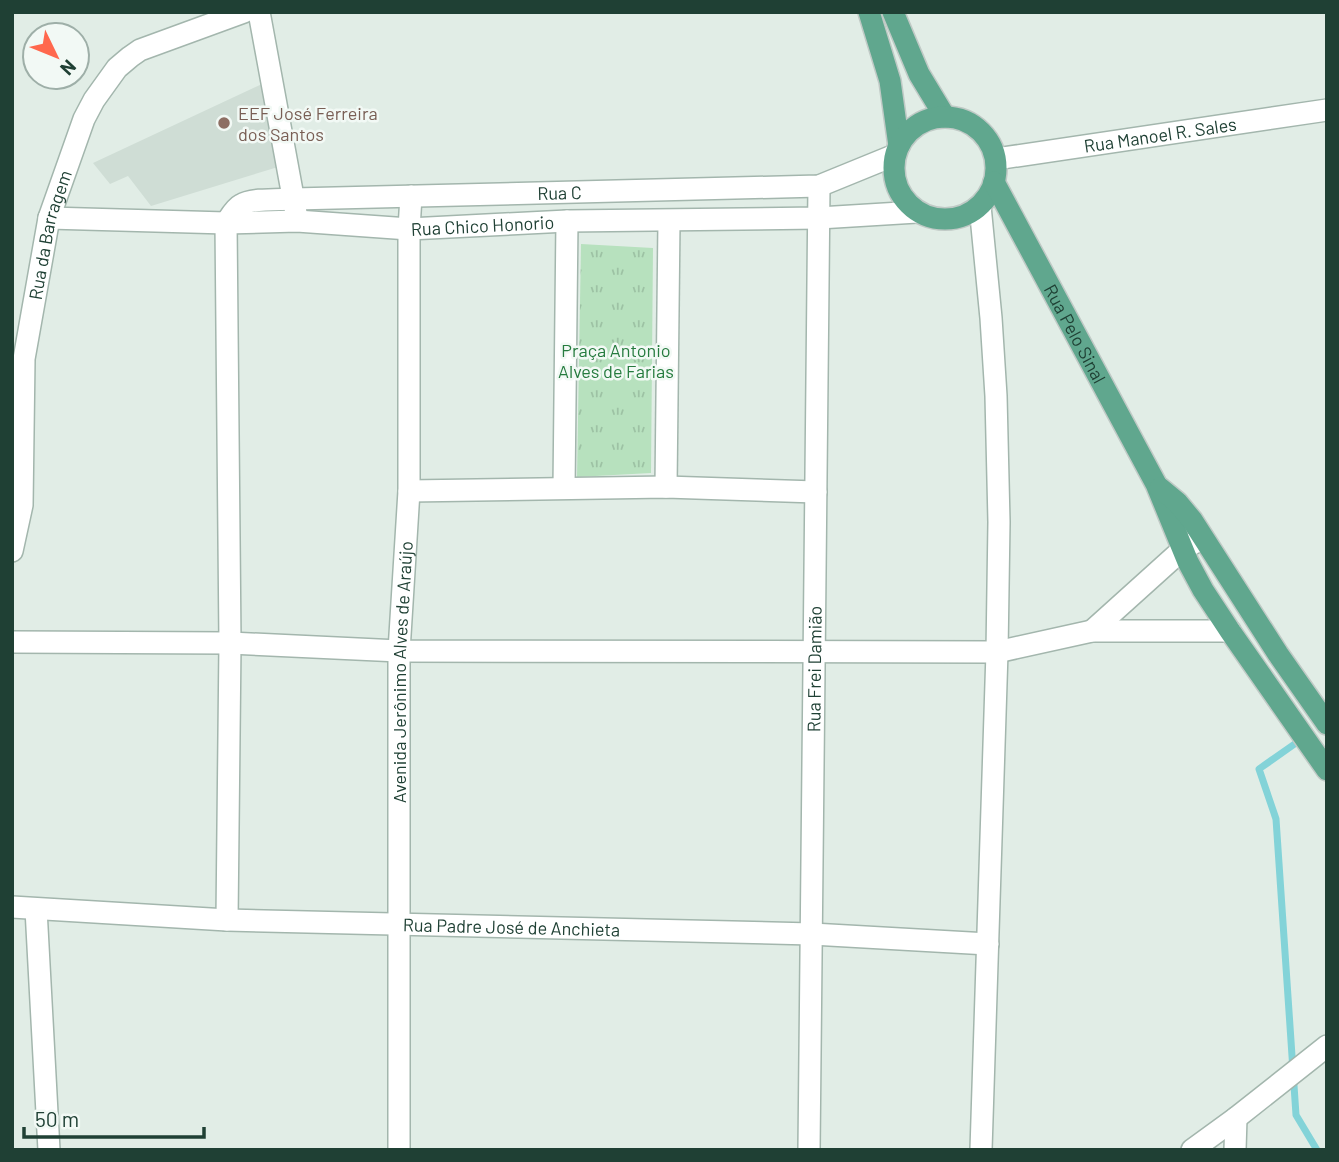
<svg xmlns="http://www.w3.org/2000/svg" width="1339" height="1162" font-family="Barlow,sans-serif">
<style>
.built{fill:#cfddd5}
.park{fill:url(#park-tufts)}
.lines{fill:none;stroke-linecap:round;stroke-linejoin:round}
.stream{stroke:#83d3d8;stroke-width:7}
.minor-casing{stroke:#a3b6ad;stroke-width:24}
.major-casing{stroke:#c0cac6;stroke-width:24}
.minor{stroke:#fff;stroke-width:21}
.major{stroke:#60a78e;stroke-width:21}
.education-dot{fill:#8d6e63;stroke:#f2f9f5;stroke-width:2.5}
.labels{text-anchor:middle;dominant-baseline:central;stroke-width:5;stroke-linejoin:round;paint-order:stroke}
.education-label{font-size:18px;fill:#785e54;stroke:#f2f9f5;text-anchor:start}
.street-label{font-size:18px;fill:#1f4034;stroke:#f2f9f5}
.park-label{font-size:18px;fill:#257b3e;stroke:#f2f9f5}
</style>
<defs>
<pattern id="park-tufts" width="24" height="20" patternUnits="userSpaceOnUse" patternTransform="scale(1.75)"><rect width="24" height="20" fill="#b7e1be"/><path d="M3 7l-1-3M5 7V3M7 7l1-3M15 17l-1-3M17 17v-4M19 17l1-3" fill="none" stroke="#9dc2a4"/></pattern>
</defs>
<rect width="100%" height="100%" fill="#e1ede6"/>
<path class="built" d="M 262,84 L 278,167 L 151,206 L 128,176 L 110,184 L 93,163 Z"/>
<path class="park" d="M 581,244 L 653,248 L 651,473 L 577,477 Z"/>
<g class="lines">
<path class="stream" d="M 1296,743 L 1259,769 L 1276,819 L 1296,1115 L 1317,1150"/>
<defs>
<g id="minor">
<path d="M 259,12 L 296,213"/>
<path id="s1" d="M 996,159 L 1327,110"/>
<path d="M 980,206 L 991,318 L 996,396 L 999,522 L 997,652 L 981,1150"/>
<path id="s2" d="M 49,218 L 226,223 L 297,221 L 409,229 L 567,221 L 819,218 L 917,212"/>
<path d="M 666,487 L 669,221"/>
<path d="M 564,488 L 567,221"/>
<path d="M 409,491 L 666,487 L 816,492"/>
<path id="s3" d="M 12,551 L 22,505 L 24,359 L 49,218 L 84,119 L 94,100 L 117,68 L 130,57 L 140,50 L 244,12"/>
<path d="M 1092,631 L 1183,549 L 1203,538"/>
<path d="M 12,642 L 230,643 L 399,651 L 997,652 L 1092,631 L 1230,631"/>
<path id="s4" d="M 12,907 L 227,920 L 812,934 L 988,944"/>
<path d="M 36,909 L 49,1150"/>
<path id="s5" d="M 227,920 L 230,643 L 226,223 C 230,217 235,208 241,205 C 252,198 281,200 294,199 L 819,186 L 895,155"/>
<path id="s6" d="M 399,1150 L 399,651 L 409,491 L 409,229 L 411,196"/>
<path id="s7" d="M 809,1150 L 819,186"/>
<path d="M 1192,1150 L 1236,1118 L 1327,1046"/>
<path d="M 1235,1150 L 1236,1118"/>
</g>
<g id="major">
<path d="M 869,12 L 890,81 L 899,146"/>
<path d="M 893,12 L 919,74 L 945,117"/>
<circle cx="945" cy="168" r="51"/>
<path id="s8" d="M 994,182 L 1156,484 L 1188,562 L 1203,590 L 1230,631 L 1327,770"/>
<path d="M 1160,488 L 1177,502 L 1192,520 L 1278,654 L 1327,724"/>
</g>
</defs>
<use href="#minor" class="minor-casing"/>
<use href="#major" class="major-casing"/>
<use href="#minor" class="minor"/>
<use href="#major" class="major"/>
</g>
<circle class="education-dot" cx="224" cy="123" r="7"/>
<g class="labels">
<g class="education-label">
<text x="238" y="113">EEF José Ferreira<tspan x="238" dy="21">dos Santos</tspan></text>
</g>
<g class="street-label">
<text stroke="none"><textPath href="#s1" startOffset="166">Rua Manoel R. Sales</textPath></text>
<text stroke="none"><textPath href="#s5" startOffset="1040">Rua C</textPath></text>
<text stroke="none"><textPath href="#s2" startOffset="434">Rua Chico Honorio</textPath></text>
<text stroke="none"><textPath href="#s3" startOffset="320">Rua da Barragem</textPath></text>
<text stroke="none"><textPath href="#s8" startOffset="172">Rua Pelo Sinal</textPath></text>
<text stroke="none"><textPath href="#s7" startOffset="481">Rua Frei Damião</textPath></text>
<text stroke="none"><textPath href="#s6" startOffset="478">Avenida Jerônimo Alves de Araújo</textPath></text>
<text stroke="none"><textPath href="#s4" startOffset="500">Rua Padre José de Anchieta</textPath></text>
</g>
<g class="park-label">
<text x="616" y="350">Praça Antonio<tspan x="616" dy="21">Alves de Farias</tspan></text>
</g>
</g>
<rect width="1339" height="1162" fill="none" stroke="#1f4034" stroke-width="28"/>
<g transform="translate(56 56) rotate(133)"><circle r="33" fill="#f2f9f5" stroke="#9eafa8" stroke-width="2"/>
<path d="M0-5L12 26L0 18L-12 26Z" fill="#ff684d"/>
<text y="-10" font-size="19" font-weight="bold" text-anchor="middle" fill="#1f4034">N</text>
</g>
<path d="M24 1127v10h180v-10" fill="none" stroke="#1f4034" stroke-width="3.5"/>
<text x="35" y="1127" font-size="21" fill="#1f4034" stroke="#f2f9f5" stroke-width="5" paint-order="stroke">50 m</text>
</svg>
